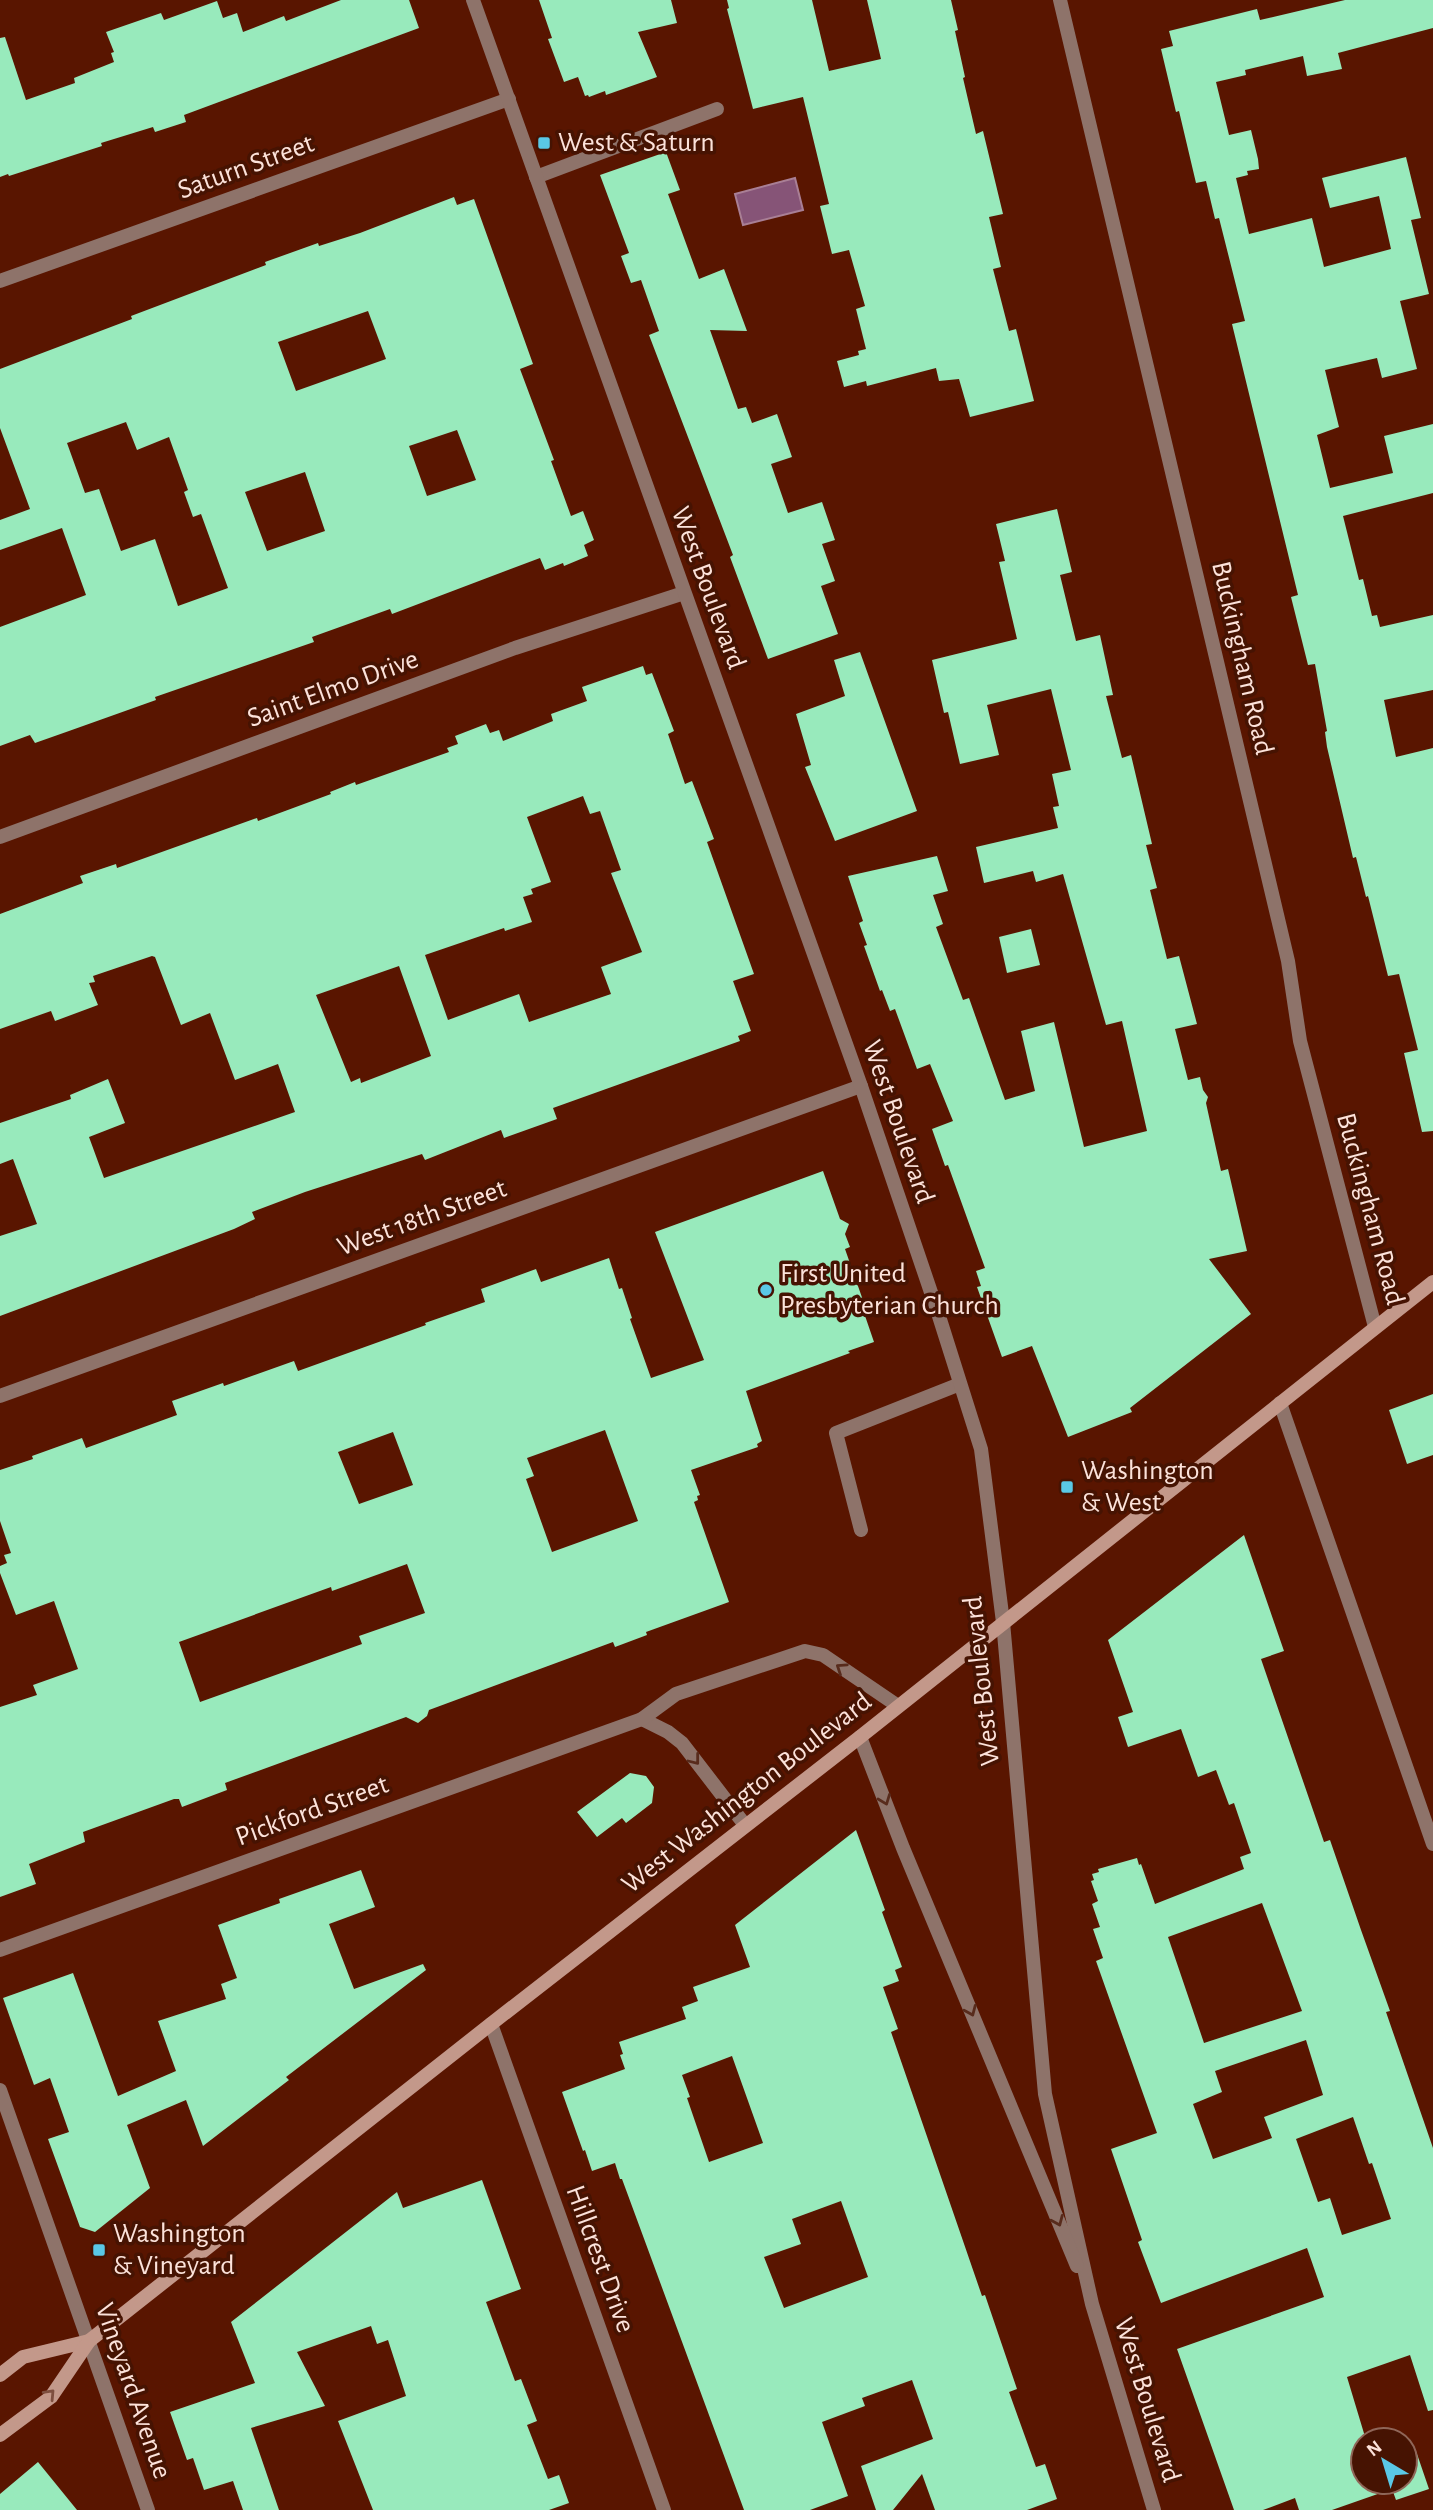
<svg xmlns="http://www.w3.org/2000/svg" width="1433" height="2510" font-family="'Alegreya Sans',sans-serif">
<style>
.water{fill:#865477;stroke:#a97f95;stroke-width:2}
.building{fill:#98eabc;fill-rule:evenodd}
.lines{fill:none;stroke-linecap:round;stroke-linejoin:round}
.service{stroke:#8e736a;stroke-width:14}
.minor{stroke:#8e736a;stroke-width:14}
.tertiary{stroke:#8e736a;stroke-width:14}
.secondary{stroke:#c3988a;stroke-width:14}
.oneway{stroke:#582b1c}
.oneway2{stroke:#7e4f3f}
.poi-dot{fill:#5ac8e6;stroke:#461302;stroke-width:2.5}
.labels{text-anchor:middle;dominant-baseline:central;stroke-width:7;stroke-linejoin:round;paint-order:stroke}
.poi-label{font-size:28px;fill:#fce2da;stroke:#461302;text-anchor:start}
.street-label{font-size:28px;fill:#fce2da;stroke:#461302}
</style>
<rect width="100%" height="100%" fill="#591500"/>
<path class="water" d="M 795,178 L 803,210 L 743,225 L 735,194 Z"/>
<g class="building">
<path d="M 341,0 L 409,0 L 419,28 L 184,115 L 186,122 L 155,132 L 153,127 L 101,143 L 102,146 L 9,176 L 8,174 L 0,177 L 0,38 L 5,37 L 26,100 L 75,83 L 74,78 L 114,62 L 111,53 L 114,52 L 106,32 L 161,13 L 164,20 L 217,1 L 223,18 L 237,13 L 243,32 L 284,16 L 286,21 Z"/>
<path d="M 539,0 L 671,0 L 677,23 L 638,32 L 657,77 L 606,95 L 605,91 L 589,97 L 588,95 L 585,96 L 578,77 L 564,82 L 548,39 L 552,38 Z"/>
<path d="M 727,0 L 812,0 L 829,71 L 881,59 L 867,0 L 951,0 L 958,30 L 955,31 L 965,77 L 963,78 L 976,134 L 983,131 L 1003,214 L 989,217 L 1001,267 L 993,269 L 1009,331 L 1016,329 L 1034,401 L 970,417 L 959,379 L 939,381 L 936,368 L 867,386 L 866,381 L 844,387 L 837,361 L 859,355 L 858,351 L 866,349 L 856,309 L 865,306 L 849,250 L 832,254 L 820,206 L 829,204 L 803,97 L 753,109 L 727,9 L 729,8 Z"/>
<path d="M 1345,0 L 1433,0 L 1433,28 L 1338,53 L 1342,69 L 1307,76 L 1303,56 L 1245,70 L 1246,75 L 1216,82 L 1229,135 L 1251,130 L 1258,159 L 1259,169 L 1247,171 L 1248,175 L 1236,178 L 1249,234 L 1312,218 L 1324,267 L 1391,249 L 1379,196 L 1330,208 L 1322,178 L 1406,157 L 1421,218 L 1411,220 L 1429,294 L 1400,301 L 1417,369 L 1382,378 L 1377,358 L 1325,370 L 1339,427 L 1317,435 L 1330,488 L 1393,473 L 1384,436 L 1433,424 L 1433,493 L 1343,516 L 1359,580 L 1363,579 L 1372,616 L 1377,615 L 1380,627 L 1433,615 L 1433,690 L 1384,700 L 1396,757 L 1433,748 L 1433,1131 L 1422,1132 L 1404,1053 L 1418,1050 L 1399,974 L 1388,976 L 1368,896 L 1366,897 L 1356,857 L 1353,858 L 1327,747 L 1325,732 L 1327,731 L 1315,664 L 1308,665 L 1291,597 L 1298,595 L 1232,324 L 1245,321 L 1219,218 L 1215,219 L 1206,181 L 1196,183 L 1179,111 L 1176,112 L 1161,49 L 1173,46 L 1169,31 L 1257,9 L 1260,20 Z"/>
<path d="M 666,152 L 680,190 L 668,194 L 699,279 L 724,269 L 747,331 L 710,330 L 738,409 L 746,407 L 752,423 L 777,414 L 792,457 L 771,464 L 788,513 L 822,502 L 835,540 L 822,544 L 835,581 L 821,586 L 838,634 L 768,659 L 730,557 L 733,555 L 649,335 L 659,331 L 641,280 L 631,283 L 621,256 L 629,253 L 600,175 Z"/>
<path d="M 454,197 L 457,205 L 474,199 L 533,364 L 520,369 L 554,460 L 551,461 L 571,516 L 583,511 L 594,540 L 584,545 L 588,556 L 564,566 L 563,563 L 545,570 L 540,558 L 392,614 L 390,609 L 312,637 L 314,642 L 155,697 L 156,700 L 69,731 L 35,743 L 30,735 L 0,746 L 0,627 L 86,595 L 62,528 L 0,550 L 0,520 L 30,509 L 0,428 L 0,369 L 132,319 L 131,316 L 266,265 L 265,262 L 318,243 L 319,246 L 360,233 ZM 368,311 L 386,359 L 296,391 L 278,342 ZM 126,422 L 137,450 L 169,437 L 188,490 L 184,492 L 193,517 L 201,514 L 228,588 L 178,606 L 155,539 L 121,551 L 99,489 L 85,493 L 67,443 ZM 457,430 L 476,480 L 427,496 L 409,446 ZM 305,472 L 325,531 L 267,551 L 245,492 Z"/>
<path d="M 1057,509 L 1072,572 L 1060,575 L 1076,641 L 1100,635 L 1113,695 L 1106,696 L 1122,758 L 1131,755 L 1152,844 L 1146,845 L 1157,888 L 1150,890 L 1167,959 L 1179,956 L 1197,1024 L 1175,1029 L 1188,1080 L 1200,1077 L 1203,1090 L 1208,1097 L 1206,1103 L 1221,1171 L 1228,1169 L 1247,1251 L 1209,1259 L 1251,1314 L 1130,1408 L 1132,1412 L 1068,1437 L 1032,1346 L 1002,1357 L 977,1287 L 981,1286 L 976,1271 L 985,1268 L 948,1165 L 945,1166 L 932,1129 L 953,1121 L 930,1064 L 917,1069 L 895,1009 L 890,1011 L 882,990 L 880,991 L 864,946 L 867,945 L 859,923 L 863,921 L 848,876 L 937,856 L 948,891 L 933,895 L 943,924 L 936,927 L 963,1000 L 969,998 L 1005,1100 L 1035,1091 L 1021,1031 L 1054,1022 L 1084,1147 L 1147,1131 L 1122,1021 L 1106,1025 L 1063,874 L 1036,882 L 1033,871 L 984,883 L 976,847 L 1058,828 L 1053,807 L 1059,806 L 1052,774 L 1071,770 L 1051,689 L 987,705 L 999,755 L 960,764 L 948,712 L 944,713 L 932,660 L 1017,639 L 999,562 L 1005,561 L 996,524 Z"/>
<path d="M 860,652 L 917,811 L 835,841 L 805,767 L 811,765 L 796,714 L 845,696 L 834,660 Z"/>
<path d="M 643,666 L 646,675 L 652,673 L 674,731 L 668,734 L 685,784 L 692,781 L 714,839 L 707,842 L 754,974 L 733,981 L 751,1031 L 738,1036 L 740,1041 L 553,1108 L 557,1119 L 504,1138 L 501,1130 L 425,1160 L 422,1154 L 305,1192 L 252,1212 L 255,1219 L 234,1229 L 0,1316 L 0,1236 L 37,1224 L 13,1159 L 0,1164 L 0,1123 L 71,1099 L 70,1095 L 108,1079 L 125,1123 L 89,1137 L 104,1178 L 295,1112 L 278,1064 L 235,1080 L 210,1013 L 181,1025 L 155,957 L 152,956 L 93,976 L 95,982 L 89,983 L 98,1005 L 55,1021 L 51,1011 L 0,1029 L 0,914 L 83,883 L 80,876 L 116,864 L 117,868 L 257,818 L 258,821 L 331,794 L 330,792 L 355,782 L 356,785 L 449,752 L 447,748 L 458,744 L 455,736 L 486,724 L 490,733 L 499,730 L 503,741 L 553,721 L 551,714 L 587,701 L 582,687 ZM 583,796 L 590,814 L 600,811 L 621,870 L 611,873 L 642,952 L 601,967 L 611,994 L 529,1022 L 519,994 L 448,1020 L 425,955 L 504,928 L 505,931 L 532,922 L 523,897 L 533,894 L 531,889 L 551,882 L 527,817 ZM 399,966 L 431,1056 L 361,1083 L 360,1078 L 351,1082 L 316,995 Z"/>
<path d="M 1031,929 L 1040,965 L 1007,973 L 999,937 Z"/>
<path d="M 823,1171 L 840,1219 L 849,1224 L 845,1234 L 850,1247 L 845,1249 L 865,1306 L 862,1307 L 874,1342 L 848,1351 L 850,1353 L 746,1391 L 762,1441 L 757,1444 L 758,1447 L 691,1470 L 700,1495 L 697,1496 L 698,1500 L 694,1502 L 729,1602 L 646,1632 L 647,1635 L 615,1647 L 613,1642 L 429,1710 L 427,1716 L 418,1723 L 406,1717 L 225,1783 L 227,1790 L 182,1807 L 179,1799 L 174,1799 L 83,1832 L 85,1842 L 29,1864 L 36,1884 L 0,1897 L 0,1707 L 37,1695 L 33,1685 L 78,1669 L 54,1601 L 16,1615 L 0,1573 L 0,1566 L 7,1563 L 4,1555 L 11,1553 L 0,1521 L 0,1470 L 33,1459 L 32,1456 L 82,1438 L 86,1448 L 177,1415 L 172,1401 L 223,1383 L 224,1386 L 294,1361 L 298,1371 L 426,1325 L 425,1323 L 485,1302 L 481,1289 L 536,1269 L 541,1282 L 609,1258 L 619,1289 L 622,1288 L 632,1318 L 630,1319 L 651,1378 L 704,1360 L 655,1232 ZM 605,1430 L 638,1521 L 552,1552 L 526,1479 L 534,1476 L 527,1458 ZM 393,1432 L 413,1485 L 359,1504 L 338,1452 ZM 407,1564 L 425,1613 L 359,1636 L 362,1644 L 200,1702 L 179,1642 L 331,1587 L 332,1591 Z"/>
<path d="M 1433,1394 L 1433,1455 L 1407,1464 L 1389,1410 Z"/>
<path d="M 1244,1535 L 1284,1651 L 1261,1659 L 1324,1842 L 1330,1840 L 1361,1930 L 1390,2011 L 1386,2012 L 1433,2148 L 1433,2410 L 1428,2411 L 1410,2355 L 1347,2377 L 1366,2440 L 1363,2440 L 1363,2482 L 1405,2482 L 1405,2457 L 1417,2454 L 1429,2489 L 1396,2500 L 1392,2489 L 1332,2510 L 1299,2510 L 1295,2498 L 1263,2510 L 1234,2510 L 1177,2349 L 1324,2297 L 1307,2248 L 1161,2303 L 1138,2242 L 1142,2240 L 1111,2149 L 1157,2133 L 1096,1961 L 1103,1958 L 1093,1929 L 1100,1927 L 1092,1904 L 1098,1901 L 1091,1881 L 1094,1880 L 1092,1874 L 1099,1872 L 1098,1869 L 1137,1858 L 1139,1865 L 1141,1864 L 1155,1904 L 1244,1869 L 1240,1857 L 1251,1853 L 1234,1803 L 1229,1805 L 1216,1770 L 1198,1777 L 1181,1729 L 1128,1747 L 1118,1717 L 1133,1712 L 1108,1640 ZM 1262,1903 L 1302,2011 L 1204,2043 L 1168,1937 ZM 1306,2040 L 1323,2095 L 1264,2117 L 1272,2138 L 1213,2159 L 1193,2104 L 1222,2092 L 1215,2071 ZM 1353,2117 L 1369,2164 L 1372,2163 L 1391,2219 L 1342,2235 L 1330,2198 L 1318,2202 L 1296,2139 Z"/>
<path d="M 630,1773 L 646,1776 L 654,1787 L 652,1803 L 626,1823 L 622,1818 L 597,1837 L 577,1812 Z"/>
<path d="M 856,1830 L 885,1910 L 882,1912 L 902,1967 L 895,1970 L 899,1981 L 883,1987 L 898,2029 L 891,2032 L 982,2296 L 985,2295 L 1017,2389 L 1009,2392 L 1036,2467 L 1045,2464 L 1057,2499 L 1027,2510 L 935,2510 L 922,2474 L 893,2510 L 876,2510 L 861,2466 L 933,2439 L 912,2380 L 862,2398 L 865,2406 L 822,2422 L 848,2496 L 810,2510 L 744,2510 L 622,2179 L 620,2179 L 615,2163 L 592,2171 L 585,2150 L 583,2151 L 562,2092 L 625,2069 L 620,2055 L 623,2054 L 619,2042 L 686,2019 L 682,2007 L 698,2001 L 693,1987 L 750,1967 L 735,1925 ZM 732,2056 L 763,2143 L 709,2162 L 687,2098 L 690,2097 L 682,2075 ZM 841,2201 L 868,2277 L 784,2308 L 764,2257 L 801,2244 L 792,2219 Z"/>
<path d="M 361,1870 L 375,1907 L 329,1924 L 354,1989 L 423,1964 L 426,1970 L 286,2077 L 289,2080 L 203,2146 L 186,2100 L 127,2125 L 150,2188 L 95,2232 L 80,2227 L 48,2139 L 69,2132 L 50,2078 L 34,2085 L 3,1998 L 73,1973 L 118,2096 L 176,2071 L 158,2021 L 226,1999 L 221,1984 L 237,1978 L 218,1925 L 280,1903 L 279,1899 Z"/>
<path d="M 482,2180 L 521,2289 L 486,2302 L 515,2381 L 521,2379 L 537,2421 L 527,2425 L 548,2479 L 559,2475 L 569,2503 L 549,2510 L 373,2510 L 338,2421 L 406,2396 L 388,2340 L 377,2344 L 371,2326 L 297,2352 L 325,2406 L 251,2428 L 279,2510 L 243,2510 L 233,2481 L 204,2490 L 193,2458 L 187,2460 L 170,2412 L 255,2383 L 231,2322 L 397,2192 L 403,2208 Z"/>
<path d="M 38,2462 L 77,2510 L 0,2510 L 0,2494 Z"/>
</g>
<g class="lines">
<g class="service">
<path d="M 536,177 L 717,109"/>
<path d="M 861,1530 L 836,1433 L 960,1384"/>
</g>
<g class="minor">
<path d="M 1060,0 L 1288,961 L 1300,1041 L 1375,1327"/>
<path d="M 0,281 L 509,99"/>
<path d="M 0,837 L 515,648 L 684,593"/>
<path d="M 0,1396 L 861,1086"/>
<path d="M 1280,1403 L 1433,1844"/>
<path d="M 642,1719 L 668,1732 L 682,1743 L 745,1825"/>
<path d="M 0,1950 L 642,1719 L 676,1694 L 805,1651 L 823,1655 L 898,1706"/>
<path d="M 491,2024 L 664,2510"/>
<path d="M 0,2090 L 148,2510"/>
</g>
<g class="tertiary">
<path d="M 473,0 L 861,1086 L 938,1313 L 981,1449 L 1003,1622 L 1045,2094 L 1092,2304 L 1154,2510"/>
<path d="M 860,1737 L 903,1848 L 1077,2266"/>
</g>
<g class="secondary">
<path d="M 0,2375 L 23,2357 L 89,2341"/>
<path d="M 0,2435 L 51,2397 L 89,2341 L 491,2024 L 860,1737 L 1433,1282"/>
</g>
</g>
<defs><path id="oneway-chevron" d="M-2-3.5L2.5 0L-2 3.5" fill="none" stroke-width="1.6" stroke-linecap="round" stroke-linejoin="round" transform="scale(1.75)"/></defs>
<g class="oneway">
<use href="#oneway-chevron" transform="translate(841 1668) rotate(-146)"/>
<use href="#oneway-chevron" transform="translate(695 1760) rotate(52)"/>
<use href="#oneway-chevron" transform="translate(885 1800) rotate(69)"/>
<use href="#oneway-chevron" transform="translate(971 2011) rotate(67)"/>
<use href="#oneway-chevron" transform="translate(1058 2221) rotate(67)"/>
</g>
<use class="oneway2" href="#oneway-chevron" transform="translate(50 2394) rotate(-47)"/>
<g class="poi-dot">
<rect x="537" y="136" width="14" height="14" rx="3.5"/>
<circle cx="766" cy="1290" r="7"/>
<rect x="1060" y="1480" width="14" height="14" rx="3.5"/>
<rect x="92" y="2243" width="14" height="14" rx="3.5"/>
</g>
<g class="labels">
<g class="poi-label">
<text x="558" y="143">West &amp; Saturn</text>
<text x="780" y="1274">First United<tspan x="780" dy="32">Presbyterian Church</tspan></text>
<text x="1081" y="1471">Washington<tspan x="1081" dy="32">&amp; West</tspan></text>
<text x="113" y="2234">Washington<tspan x="113" dy="32">&amp; Vineyard</tspan></text>
</g>
<g class="street-label">
<text transform="translate(246 167) rotate(-20)">Saturn Street</text>
<text transform="translate(708 588) rotate(70)">West Boulevard</text>
<text transform="translate(1242 658) rotate(77)">Buckingham Road</text>
<text transform="translate(333 689) rotate(-20)">Saint Elmo Drive</text>
<text transform="translate(898 1122) rotate(71)">West Boulevard</text>
<text transform="translate(1370 1209) rotate(75)">Buckingham Road</text>
<text transform="translate(422 1218) rotate(-20)">West 18th Street</text>
<text transform="translate(982 1681) rotate(-96)">West Boulevard</text>
<text transform="translate(747 1793) rotate(-38)">West Washington Boulevard</text>
<text transform="translate(312 1811) rotate(-20)">Pickford Street</text>
<text transform="translate(600 2259) rotate(70)">Hillcrest Drive</text>
<text transform="translate(133 2391) rotate(71)">Vineyard Avenue</text>
<text transform="translate(1147 2400) rotate(73)">West Boulevard</text>
</g>
</g>
<g transform="translate(1384 2461) rotate(322)"><circle r="33" fill="#461302" stroke="#8f6658" stroke-width="2"/>
<path d="M0-5L12 26L0 18L-12 26Z" fill="#5ac8e6"/>
<text y="-10" font-size="19" font-weight="bold" text-anchor="middle" fill="#fce2da">N</text>
</g>
</svg>
